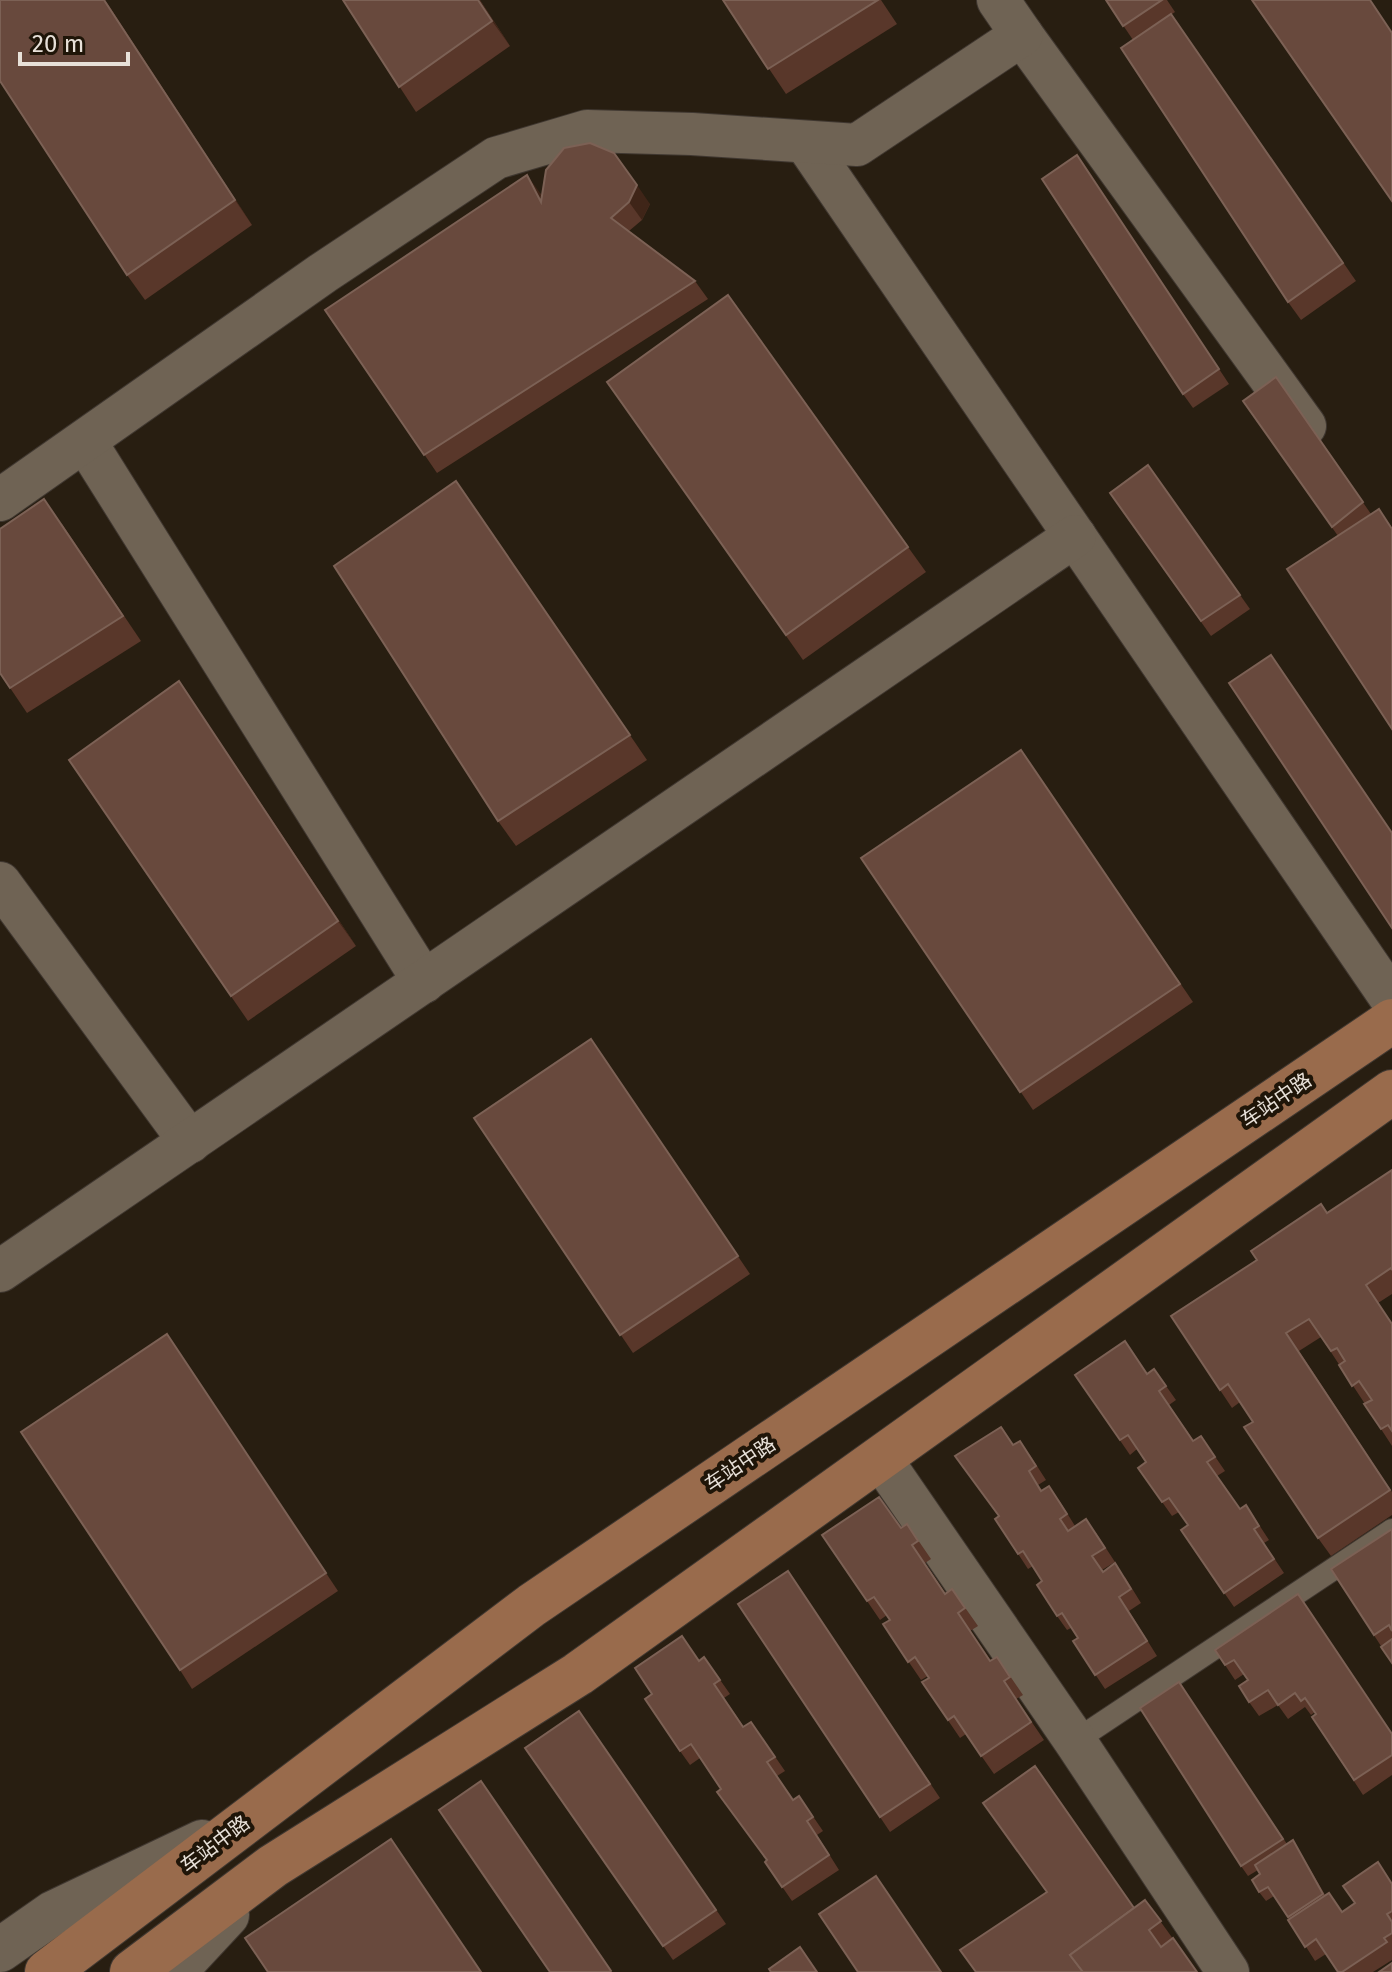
<svg xmlns="http://www.w3.org/2000/svg" width="1392" height="1972" viewBox="0 0 1392 1972" font-family="'Fira Sans','Noto Sans SC',sans-serif">
  <style>
    .lines { fill: none; stroke-linecap: round; stroke-linejoin: round }
    .service-casing { stroke: #403831; stroke-width: 24 }
    .minor-casing { stroke: #403831; stroke-width: 44 }
    .secondary-casing { stroke: #403831; stroke-width: 46 }
    .primary-casing { stroke: #403831; stroke-width: 46 }
    .service { stroke: #6f6354; stroke-width: 22 }
    .minor { stroke: #6f6354; stroke-width: 42 }
    .secondary { stroke: #6f6354; stroke-width: 44 }
    .primary { stroke: #996b4c; stroke-width: 44 }
    .wall { fill: #59372a }
    .shaded-wall { fill: #3f2518 }
    .building { fill: #68493d; stroke: #7c6155; stroke-width: 2 }
    .labels { text-anchor: middle; dominant-baseline: central; stroke-width: 8; stroke-linejoin: round; paint-order: stroke }
    .street-label { font-size: 20px; fill: #e8e1d9; stroke: #1f1508 }
  </style>
  <rect width="100%" height="100%" fill="#281e11"/>
  <g class="lines">
    <g class="service-casing">
      <polyline id="service" points="1075,1741 1392,1530"/>
    </g>
    <g class="minor-casing">
      <g id="minor">
        <polyline points="1022,35 1305,426"/>
        <polyline points="806,143 1392,1000"/>
        <polyline points="85,441 424,982"/>
        <polyline points="0,500 323,273 496,158 587,131 692,134 857,145 1022,35 998,0"/>
        <polyline points="0,883 190,1142"/>
        <polyline points="0,1271 1075,536"/>
        <polyline points="881,1459 1075,1741 1228,1972"/>
      </g>
    </g>
    <g class="secondary-casing">
      <g id="secondary">
        <polyline points="0,1950 53,1913 202,1842"/>
        <polyline points="174,1972 227,1915"/>
      </g>
    </g>
    <g class="primary-casing">
      <g id="primary">
        <polyline points="47,1972 532,1605 1392,1021"/>
        <polyline points="132,1972 273,1866 578,1674 1392,1092"/>
      </g>
    </g>
    <use href="#service" class="service"/>
    <use href="#minor" class="minor"/>
    <use href="#secondary" class="secondary"/>
    <use href="#primary" class="primary"/>
  </g>
  <g class="wall">
    <polygon points="0,0 105,0 252,225 145,300 127,275"/>
    <polygon points="343,0 480,0 510,46 416,112"/>
    <polygon points="723,0 881,0 897,24 786,94"/>
    <polygon points="1106,0 1167,0 1175,12 1133,40"/>
    <polygon points="1171,14 1356,281 1301,320 1288,302"/>
    <polygon points="1077,155 1229,384 1193,408 1183,394"/>
    <polygon points="546,170 650,204 642,220 629,231 695,281 708,299 437,473 325,310 540,193 542,196"/>
    <polygon points="1276,377 1371,514 1379,509 1392,528 1392,729 1338,536 1243,401"/>
    <polygon points="607,382 908,547 926,572 803,660"/>
    <polygon points="1148,465 1250,609 1211,636 1110,493"/>
    <polygon points="456,481 647,760 516,846 498,821"/>
    <polygon points="62,524 141,641 27,713 0,673"/>
    <polygon points="179,681 356,946 248,1021 69,760"/>
    <polygon points="1021,750 1193,1002 1033,1110 861,858"/>
    <polygon points="591,1039 750,1274 633,1353 474,1118"/>
    <polygon points="1392,1170 1392,1294 1378,1303 1392,1324 1392,1446 1381,1429 1372,1400 1365,1404 1321,1337 1299,1351 1392,1492 1392,1515 1331,1556 1318,1538 1253,1422 1240,1402 1232,1408 1220,1390 1327,1213"/>
    <polygon points="179,1352 338,1591 192,1689 180,1670"/>
    <polygon points="1148,1374 1164,1383 1176,1400 1169,1405 1194,1441 1201,1436 1225,1471 1217,1476 1240,1509 1246,1505 1269,1540 1264,1543 1284,1573 1234,1607 1181,1530 1188,1525 1179,1512 1172,1516 1138,1468 1146,1462 1137,1449 1130,1455 1075,1375"/>
    <polygon points="1014,1445 1030,1455 1046,1480 1038,1485 1042,1490 1059,1500 1075,1526 1096,1533 1115,1562 1102,1570 1103,1571 1125,1577 1141,1603 1129,1611 1157,1656 1105,1689 1073,1641 1078,1638 1071,1628 1067,1630 1057,1616 1042,1581 1033,1566 1028,1569 995,1519 998,1517"/>
    <polygon points="907,1524 931,1559 925,1563 945,1593 952,1589 978,1626 970,1631 991,1661 997,1657 1023,1695 1016,1699 1044,1740 994,1774 966,1734 960,1738 922,1682 929,1678 928,1676 921,1680 883,1624 890,1620 887,1615 880,1620 822,1535 901,1528"/>
    <polygon points="1392,1529 1392,1663 1331,1569"/>
    <polygon points="788,1571 940,1798 890,1832 738,1604"/>
    <polygon points="1215,1650 1392,1734 1392,1775 1363,1795 1312,1717 1316,1714 1315,1712 1311,1715 1305,1707 1288,1719 1278,1705 1259,1716 1249,1702 1248,1680 1244,1674 1235,1680"/>
    <polygon points="704,1657 730,1694 724,1698 744,1727 751,1722 785,1771 777,1776 793,1800 799,1796 823,1831 817,1835 839,1870 792,1901 765,1862 767,1860 700,1758 690,1765 680,1751 652,1694"/>
    <polygon points="1179,1682 1287,1844 1293,1840 1325,1895 1342,1912 1392,1883 1392,1960 1373,1972 1338,1972 1326,1954 1315,1961 1274,1896 1266,1901 1259,1892 1260,1874 1258,1870 1248,1876 1241,1866"/>
    <polygon points="579,1711 726,1924 673,1960 525,1748"/>
    <polygon points="1145,1900 1197,1972 976,1972 1134,1908"/>
  </g>
  <g class="shaded-wall">
    <polygon points="104,0 105,0 252,225 235,200"/>
    <polygon points="478,0 480,0 510,46 492,21"/>
    <polygon points="527,175 540,193 553,221 541,202"/>
    <polygon points="637,185 650,204 642,220 629,202"/>
    <polygon points="179,681 196,706 356,946 338,921"/>
    <polygon points="1293,1840 1299,1850 1330,1904 1323,1894"/>
  </g>
  <g class="building">
    <polygon points="0,0 104,0 235,200 127,275 0,81"/>
    <polygon points="343,0 478,0 492,21 399,87"/>
    <polygon points="723,0 878,0 768,69"/>
    <polygon points="1106,0 1162,0 1123,26"/>
    <polygon points="1252,0 1370,0 1392,33 1392,201"/>
    <polygon points="1171,14 1343,263 1288,302 1121,48"/>
    <polygon points="590,143 614,153 637,185 629,202 611,218 695,281 424,455 325,310 527,175 541,202 546,170 564,148"/>
    <polygon points="1077,155 1219,369 1183,394 1042,179"/>
    <polygon points="728,295 908,547 786,635 607,382"/>
    <polygon points="1276,377 1363,502 1332,527 1243,401"/>
    <polygon points="1148,465 1240,595 1201,621 1110,493"/>
    <polygon points="456,481 630,735 498,821 334,566"/>
    <polygon points="44,499 123,616 10,688 0,673 0,529"/>
    <polygon points="1379,509 1392,529 1392,729 1287,569"/>
    <polygon points="1271,655 1392,833 1392,928 1229,683"/>
    <polygon points="179,681 338,921 231,996 69,760"/>
    <polygon points="1021,750 1180,984 1020,1092 861,858"/>
    <polygon points="591,1039 738,1256 620,1335 474,1118"/>
    <polygon points="1392,1170 1392,1270 1391,1268 1366,1285 1392,1324 1392,1431 1388,1425 1381,1429 1364,1404 1372,1400 1359,1381 1352,1386 1339,1365 1345,1361 1337,1348 1331,1351 1309,1319 1286,1333 1390,1490 1318,1538 1244,1427 1253,1422 1228,1384 1220,1390 1171,1316 1257,1260 1251,1251 1321,1204 1327,1213"/>
    <polygon points="167,1334 326,1573 180,1670 21,1432"/>
    <polygon points="1125,1341 1147,1374 1154,1369 1166,1386 1159,1391 1193,1441 1201,1436 1215,1457 1207,1462 1240,1509 1246,1505 1259,1526 1254,1529 1274,1559 1224,1593 1181,1530 1188,1525 1169,1498 1162,1502 1138,1468 1146,1462 1128,1435 1120,1440 1075,1375"/>
    <polygon points="1001,1427 1013,1445 1020,1441 1036,1466 1029,1471 1041,1491 1049,1486 1067,1514 1060,1519 1068,1531 1086,1519 1105,1548 1092,1556 1103,1572 1115,1563 1131,1589 1119,1597 1147,1641 1095,1675 1073,1641 1078,1638 1062,1613 1057,1616 1037,1585 1042,1581 1023,1551 1018,1554 995,1519 999,1516 955,1456"/>
    <polygon points="879,1497 901,1528 907,1524 918,1541 912,1545 945,1594 952,1589 965,1608 958,1613 990,1661 997,1657 1010,1677 1004,1681 1031,1722 981,1756 954,1716 948,1720 922,1682 929,1678 915,1657 908,1662 883,1624 890,1620 874,1597 867,1601 822,1535"/>
    <polygon points="1392,1529 1392,1631 1389,1625 1374,1635 1331,1569"/>
    <polygon points="788,1571 930,1784 880,1817 738,1604"/>
    <polygon points="1298,1594 1392,1734 1392,1755 1354,1780 1312,1717 1316,1714 1305,1698 1301,1701 1295,1693 1278,1705 1268,1690 1249,1702 1239,1686 1248,1680 1234,1660 1225,1665 1215,1650"/>
    <polygon points="682,1636 699,1661 704,1657 720,1680 714,1684 743,1727 751,1722 775,1757 767,1762 793,1800 799,1796 813,1817 807,1821 829,1855 782,1887 765,1862 767,1860 717,1792 721,1789 691,1744 680,1751 645,1699 652,1694 635,1668"/>
    <polygon points="1392,1639 1392,1663 1381,1647"/>
    <polygon points="1179,1682 1283,1839 1241,1866 1140,1708"/>
    <polygon points="579,1711 716,1910 663,1946 525,1748"/>
    <polygon points="1035,1766 1134,1908 1070,1955 1083,1972 976,1972 960,1950 1047,1892 983,1803"/>
    <polygon points="481,1781 611,1971 610,1972 550,1972 439,1810"/>
    <polygon points="391,1839 481,1972 268,1972 245,1938"/>
    <polygon points="1293,1840 1323,1894 1288,1917 1268,1887 1259,1892 1252,1880 1260,1874 1255,1865"/>
    <polygon points="1378,1862 1392,1884 1392,1911 1387,1914 1392,1922 1392,1933 1384,1938 1387,1942 1342,1972 1338,1972 1316,1939 1305,1947 1288,1920 1329,1893 1342,1912 1355,1903 1343,1886"/>
    <polygon points="876,1876 941,1972 858,1972 819,1914"/>
    <polygon points="1145,1900 1161,1921 1149,1930 1161,1947 1173,1938 1197,1972 1083,1972 1070,1955"/>
    <polygon points="800,1947 817,1972 771,1972 769,1969"/>
    <polygon points="1392,1963 1392,1972 1379,1972"/>
  </g>
  <g class="labels">
    <g class="street-label">
      <text transform="translate(1276 1100) rotate(-34)">车站中路</text>
      <text transform="translate(740 1464) rotate(-34)">车站中路</text>
      <text transform="translate(215 1844) rotate(-37)">车站中路</text>
    </g>
  </g>
  <path d="M20 52v12h108v-12" fill="none" stroke="#e8e1d9" stroke-width="4"/>
  <text x="32" y="52" font-size="24" fill="#e8e1d9" stroke="#1f1508" stroke-width="6" paint-order="stroke">20 m</text>
</svg>
